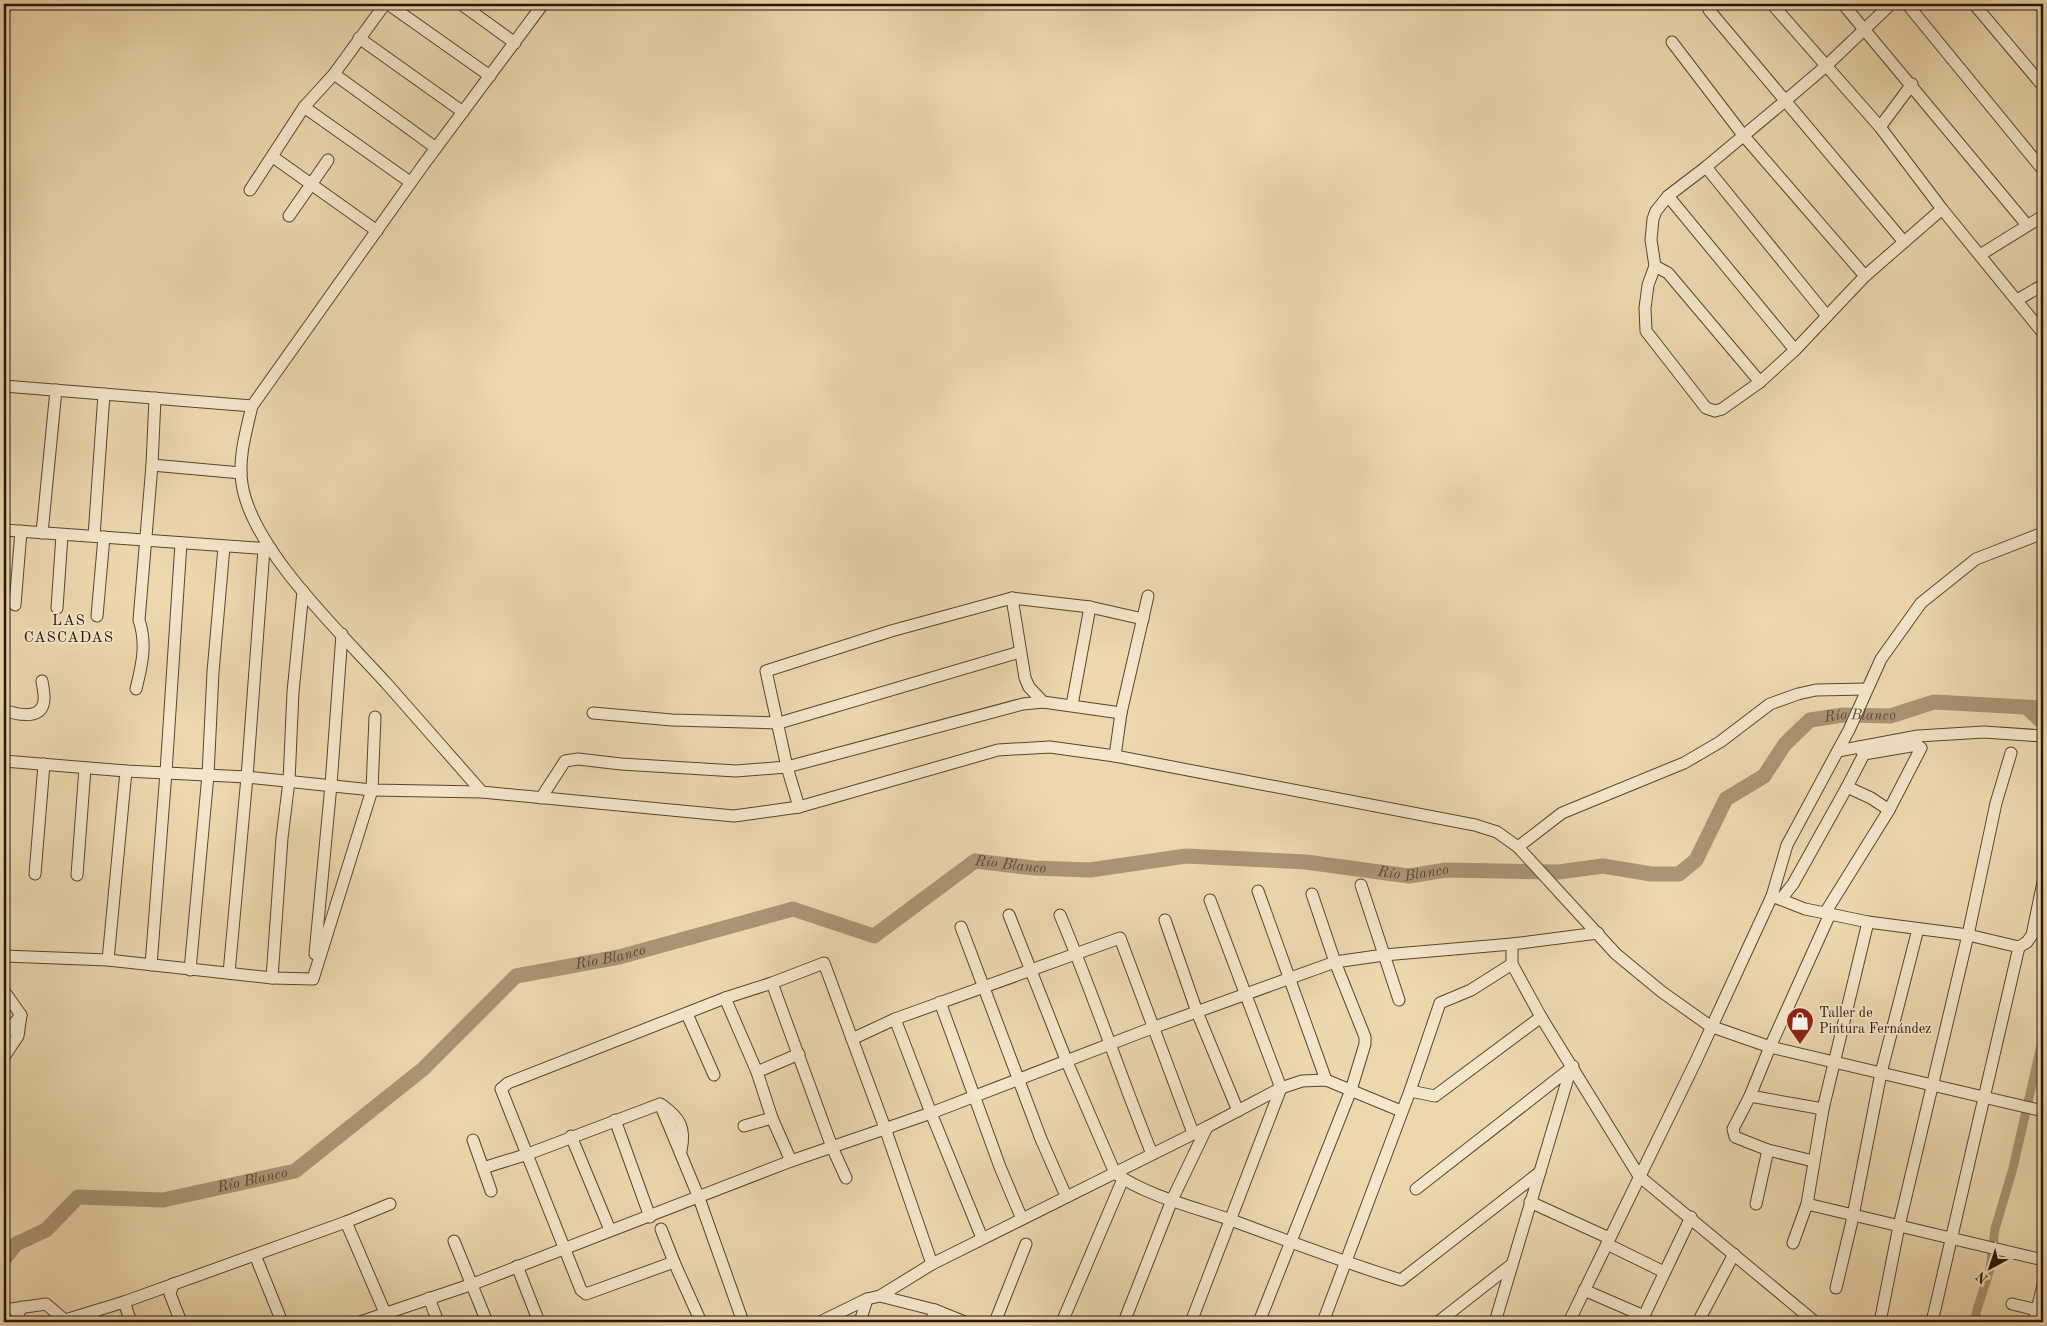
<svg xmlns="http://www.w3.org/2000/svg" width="2047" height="1326" viewBox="0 0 2047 1326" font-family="'Old Standard TT',serif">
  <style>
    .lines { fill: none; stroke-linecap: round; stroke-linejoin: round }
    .canal { stroke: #aa9575; stroke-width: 9 }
    .river { stroke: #aa9575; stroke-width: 15 }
    .minor-casing { stroke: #58452f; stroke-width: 13 }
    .minor { stroke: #f3e6ca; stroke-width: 11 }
    .labels { text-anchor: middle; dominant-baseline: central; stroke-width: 4; stroke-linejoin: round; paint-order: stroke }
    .poi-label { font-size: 14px; fill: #271405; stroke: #f3e6ca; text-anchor: start }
    .neighbourhood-label { font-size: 15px; letter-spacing: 1px; fill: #271405; stroke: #f3e6ca }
    .water-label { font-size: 15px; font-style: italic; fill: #5b4832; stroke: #f3e6ca }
  </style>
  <rect width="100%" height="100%" fill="#edd8ae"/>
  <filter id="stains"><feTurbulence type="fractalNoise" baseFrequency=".004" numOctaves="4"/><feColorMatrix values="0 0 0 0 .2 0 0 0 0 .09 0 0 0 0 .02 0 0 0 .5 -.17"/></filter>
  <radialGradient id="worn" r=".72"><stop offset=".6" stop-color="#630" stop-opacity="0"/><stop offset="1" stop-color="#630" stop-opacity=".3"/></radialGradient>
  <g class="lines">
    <g class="canal">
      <polyline points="2021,706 2043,727"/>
      <polyline points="1977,1322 1976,1313 1990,1269 1995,1229 2013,1168 2043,1037"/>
    </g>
    <path class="river" id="s1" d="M 4,1259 L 16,1244 L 46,1230 L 78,1197 L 163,1200 L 295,1171 L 423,1069 L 516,976 L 619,957 L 793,909 L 874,936 L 975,861 L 1034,868 L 1090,870 L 1186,856 L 1306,862 L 1409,876 L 1446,870 L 1558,872 L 1603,866 L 1651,874 L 1679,874 L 1696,860 L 1726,799 L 1764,776 L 1785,744 L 1810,720 L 1843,715 L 1890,716 L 1934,702 L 2043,708"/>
    <g class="minor-casing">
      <g id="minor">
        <polyline points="388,4 490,76"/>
        <polyline points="461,4 515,43"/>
        <polyline points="1772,4 1880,127 1942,209 2043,333"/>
        <polyline points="1843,4 2027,225"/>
        <polyline points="1891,4 1826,66 1785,101 1706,167 1668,196 1656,211 1653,219 1651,240 1655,266 1648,285 1645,308 1646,331 1706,408 1715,411 1722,409 1760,382 1795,350 1865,276 1942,209"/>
        <polyline points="1907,4 2043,170"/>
        <polyline points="1974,4 2043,86"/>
        <polyline points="2039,4 2043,9"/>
        <polyline points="1709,10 1904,242"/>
        <polyline points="359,38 463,112"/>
        <polyline points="1672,42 1743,135 1865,276"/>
        <polyline points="334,74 436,148"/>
        <polyline points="304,107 410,182"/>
        <polyline points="1880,127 1912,84"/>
        <polyline points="273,157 377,231"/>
        <polyline points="1706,167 1827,316"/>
        <polyline points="250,190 304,107 334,74 385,4"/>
        <polyline points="1668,196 1795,350"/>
        <polyline points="289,216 328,160"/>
        <polyline points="1980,255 2043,216"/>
        <polyline points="1655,266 1668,273 1760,382"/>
        <polyline points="2017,300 2043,285"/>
        <polyline points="4,386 252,406"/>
        <polyline points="152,465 241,473"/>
        <polyline points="4,530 271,549"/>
        <polyline points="42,533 56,390"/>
        <polyline points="94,536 104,394"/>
        <polyline points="1012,598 1025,678 1029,687 1043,702"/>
        <polyline points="15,605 21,531"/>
        <polyline points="57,608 62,535"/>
        <polyline points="97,616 104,537"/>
        <path d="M 136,689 C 142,665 147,644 139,620 L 152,465 L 155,398"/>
        <polyline points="1072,705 1090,607"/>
        <path d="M 4,710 C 15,714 38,720 43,705 C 46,698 43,689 42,681"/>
        <polyline points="593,713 672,720 779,723 1020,652"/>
        <polyline points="1838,751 1918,736 1984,732 2043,736"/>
        <polyline points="1115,756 1121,713 1148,596"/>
        <polyline points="4,761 126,771 247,777 372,790 482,792 734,816 799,807 998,750 1050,747 1115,756 1475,825 1497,832 1518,847 1616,954 1662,992 1710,1026 1770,1047 2043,1111"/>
        <polyline points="1847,787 1864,754"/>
        <path d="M 482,792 C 450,756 419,720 387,684 C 343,635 252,550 242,484 C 238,458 246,432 252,406 L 424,164 L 543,4"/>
        <polyline points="541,798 565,761 578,759 621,764 736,771 787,767 1023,704 1043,702 1121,713"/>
        <polyline points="799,807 787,767 766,671 891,631 1012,598 1090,607 1143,619"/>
        <polyline points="1518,847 1562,813 1684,763 1720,742 1770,704 1798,694 1816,690 1867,689"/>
        <polyline points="35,874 44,764"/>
        <polyline points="77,875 85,768"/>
        <polyline points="1361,885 1399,1000"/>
        <polyline points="1258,891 1326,1080"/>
        <polyline points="1772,896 1805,909 1825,913 1868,922 1968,935 2019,947 2027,942 2032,935 2043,882"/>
        <polyline points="1781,899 1793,884 1847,787 1871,798 1889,810"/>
        <polyline points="1825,913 1889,810 1921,748 1917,745 1864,754 1859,747"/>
        <path d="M 1009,915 L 1067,1062 L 1115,1173 C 1144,1195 1197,1208 1231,1220 C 1288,1241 1343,1262 1401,1280 L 1540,1172"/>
        <path d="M 1060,915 C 1093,993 1120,1075 1152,1154"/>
        <polyline points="1165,920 1197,1012 1238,1111"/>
        <polyline points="961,927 1041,1139 1066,1196"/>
        <polyline points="1512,944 1512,964 1541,1017 1639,1176 1815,1322"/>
        <polyline points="315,954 331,785 342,634"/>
        <polyline points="4,956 108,960 272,978 313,979 372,790 375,717"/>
        <polyline points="108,960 126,771"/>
        <polyline points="151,965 166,772 181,543"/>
        <polyline points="190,970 208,775 213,672 224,547"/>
        <polyline points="229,973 247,777 264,549"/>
        <polyline points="272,978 282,838 289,781 293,692 303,591"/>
        <polyline points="772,983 832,1147 846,1178"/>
        <polyline points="4,991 21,1015 18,1036 4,1057"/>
        <polyline points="725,998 757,1072 772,1118 791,1161"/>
        <polyline points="940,1002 1000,1167 1022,1219"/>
        <polyline points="687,1014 714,1075"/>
        <polyline points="895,1019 931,1113 982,1238"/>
        <polyline points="4,1036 21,1015"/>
        <polyline points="852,1039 895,1019 1120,938 1193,1133"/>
        <polyline points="757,1072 799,1054"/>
        <polyline points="1410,1091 1435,1096 1541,1017"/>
        <polyline points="1750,1096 1733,1129 1735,1137 1768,1150 1756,1204"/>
        <polyline points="660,1104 699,1198 743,1322"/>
        <path d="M 662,1105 C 680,1118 686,1128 681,1151"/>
        <polyline points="1823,1109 1750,1096 1770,1047 1830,914"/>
        <polyline points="615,1120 650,1217"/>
        <polyline points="744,1126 772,1118"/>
        <polyline points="571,1136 610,1230"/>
        <polyline points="473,1140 483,1168"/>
        <polyline points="1768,1150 1813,1161"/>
        <polyline points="1416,1189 1571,1068"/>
        <polyline points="491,1191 483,1168 528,1154 660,1104"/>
        <polyline points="1530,1202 1609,1238"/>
        <polyline points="1807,1204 2043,1260"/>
        <polyline points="346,1222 389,1322"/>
        <polyline points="661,1229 674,1262"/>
        <polyline points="454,1241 487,1322"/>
        <polyline points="1793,1243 1807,1204 1823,1109 1868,922"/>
        <polyline points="1607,1244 1664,1272"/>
        <polyline points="255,1255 282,1322"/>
        <polyline points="517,1266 539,1322"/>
        <polyline points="173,1284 170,1294 181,1322"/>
        <polyline points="1836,1288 1852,1221 1881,1073 1918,929"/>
        <polyline points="1584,1290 1644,1316"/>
        <polyline points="880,1296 935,1310 965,1322"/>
        <polyline points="429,1298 438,1322"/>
        <polyline points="124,1302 131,1322"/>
        <polyline points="2012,1304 2037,1310"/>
        <polyline points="4,1310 46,1304 67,1322"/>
        <polyline points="14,1322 22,1307"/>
        <polyline points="63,1322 65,1320 124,1302 346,1222 390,1204"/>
        <polyline points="360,1322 473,1284 791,1161 931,1113 1152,1028 1335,962 1384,955 1512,944 1598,933"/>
        <polyline points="701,1322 674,1262 586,1294 581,1290 501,1089 508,1083 725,998 772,983 824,963 885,1128 932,1264"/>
        <polyline points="820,1322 867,1299 880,1296 932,1264 1207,1127 1281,1088 1302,1081 1326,1080 1401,1111"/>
        <polyline points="860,1322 867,1299"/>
        <polyline points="931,1322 935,1310"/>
        <polyline points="995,1322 1026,1244"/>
        <polyline points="1062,1322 1123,1179"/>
        <polyline points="1124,1322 1172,1200 1207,1127"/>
        <polyline points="1191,1322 1281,1088 1210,900"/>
        <polyline points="1259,1322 1351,1090 1365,1044 1365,1037 1335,962 1312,894"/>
        <polyline points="1323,1322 1410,1091 1440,1003 1471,990 1512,964"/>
        <polyline points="1438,1322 1511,1265"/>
        <polyline points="1495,1322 1571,1068 1573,1066"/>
        <polyline points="1569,1322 1695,1063 1772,896 1787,845 1849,730 1881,659 1921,603 1976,559 2043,533"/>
        <polyline points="1641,1322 1691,1217"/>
        <polyline points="1698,1322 1734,1254"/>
        <polyline points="1880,1322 1899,1226 1968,935 1996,803 2011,753"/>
        <polyline points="1932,1322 2019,947"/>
        <polyline points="2034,1322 2043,1285"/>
      </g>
    </g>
    <use href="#minor" class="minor"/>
  </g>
  <defs>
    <g id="shop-pin" transform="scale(1.4375)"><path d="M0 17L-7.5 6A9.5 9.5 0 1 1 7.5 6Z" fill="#8f2418" stroke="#f3e6ca"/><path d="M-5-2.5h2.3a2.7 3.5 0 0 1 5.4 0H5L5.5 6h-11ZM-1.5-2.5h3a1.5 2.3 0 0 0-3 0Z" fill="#fff"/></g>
  </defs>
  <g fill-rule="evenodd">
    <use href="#shop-pin" x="1800" y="1021"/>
  </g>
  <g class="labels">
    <g class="poi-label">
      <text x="1819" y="1013">Taller de<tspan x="1819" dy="16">Pintura Fernández</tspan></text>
    </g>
    <g class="neighbourhood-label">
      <text x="69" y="621">LAS<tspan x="69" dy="17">CASCADAS</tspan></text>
    </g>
    <g class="water-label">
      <text stroke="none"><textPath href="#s1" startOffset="2076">Río Blanco</textPath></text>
      <text stroke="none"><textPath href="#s1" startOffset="1146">Río Blanco</textPath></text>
      <text stroke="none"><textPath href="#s1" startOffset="1551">Río Blanco</textPath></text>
      <text stroke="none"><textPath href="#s1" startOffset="710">Río Blanco</textPath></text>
      <text stroke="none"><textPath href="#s1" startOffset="275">Río Blanco</textPath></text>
    </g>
  </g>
  <rect width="2047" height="1326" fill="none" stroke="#edd8ae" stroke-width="20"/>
  <rect x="5" y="5" width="2037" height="1316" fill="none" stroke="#271405" stroke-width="2.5"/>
  <rect x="10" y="10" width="2027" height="1306" fill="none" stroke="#271405"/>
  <g transform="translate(1990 1268) rotate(220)" stroke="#f3e6ca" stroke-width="4" paint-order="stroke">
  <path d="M0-4L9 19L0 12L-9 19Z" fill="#271405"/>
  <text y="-8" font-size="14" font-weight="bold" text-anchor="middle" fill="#271405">N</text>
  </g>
  <rect width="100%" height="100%" filter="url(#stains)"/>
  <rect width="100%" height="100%" fill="url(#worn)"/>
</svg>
